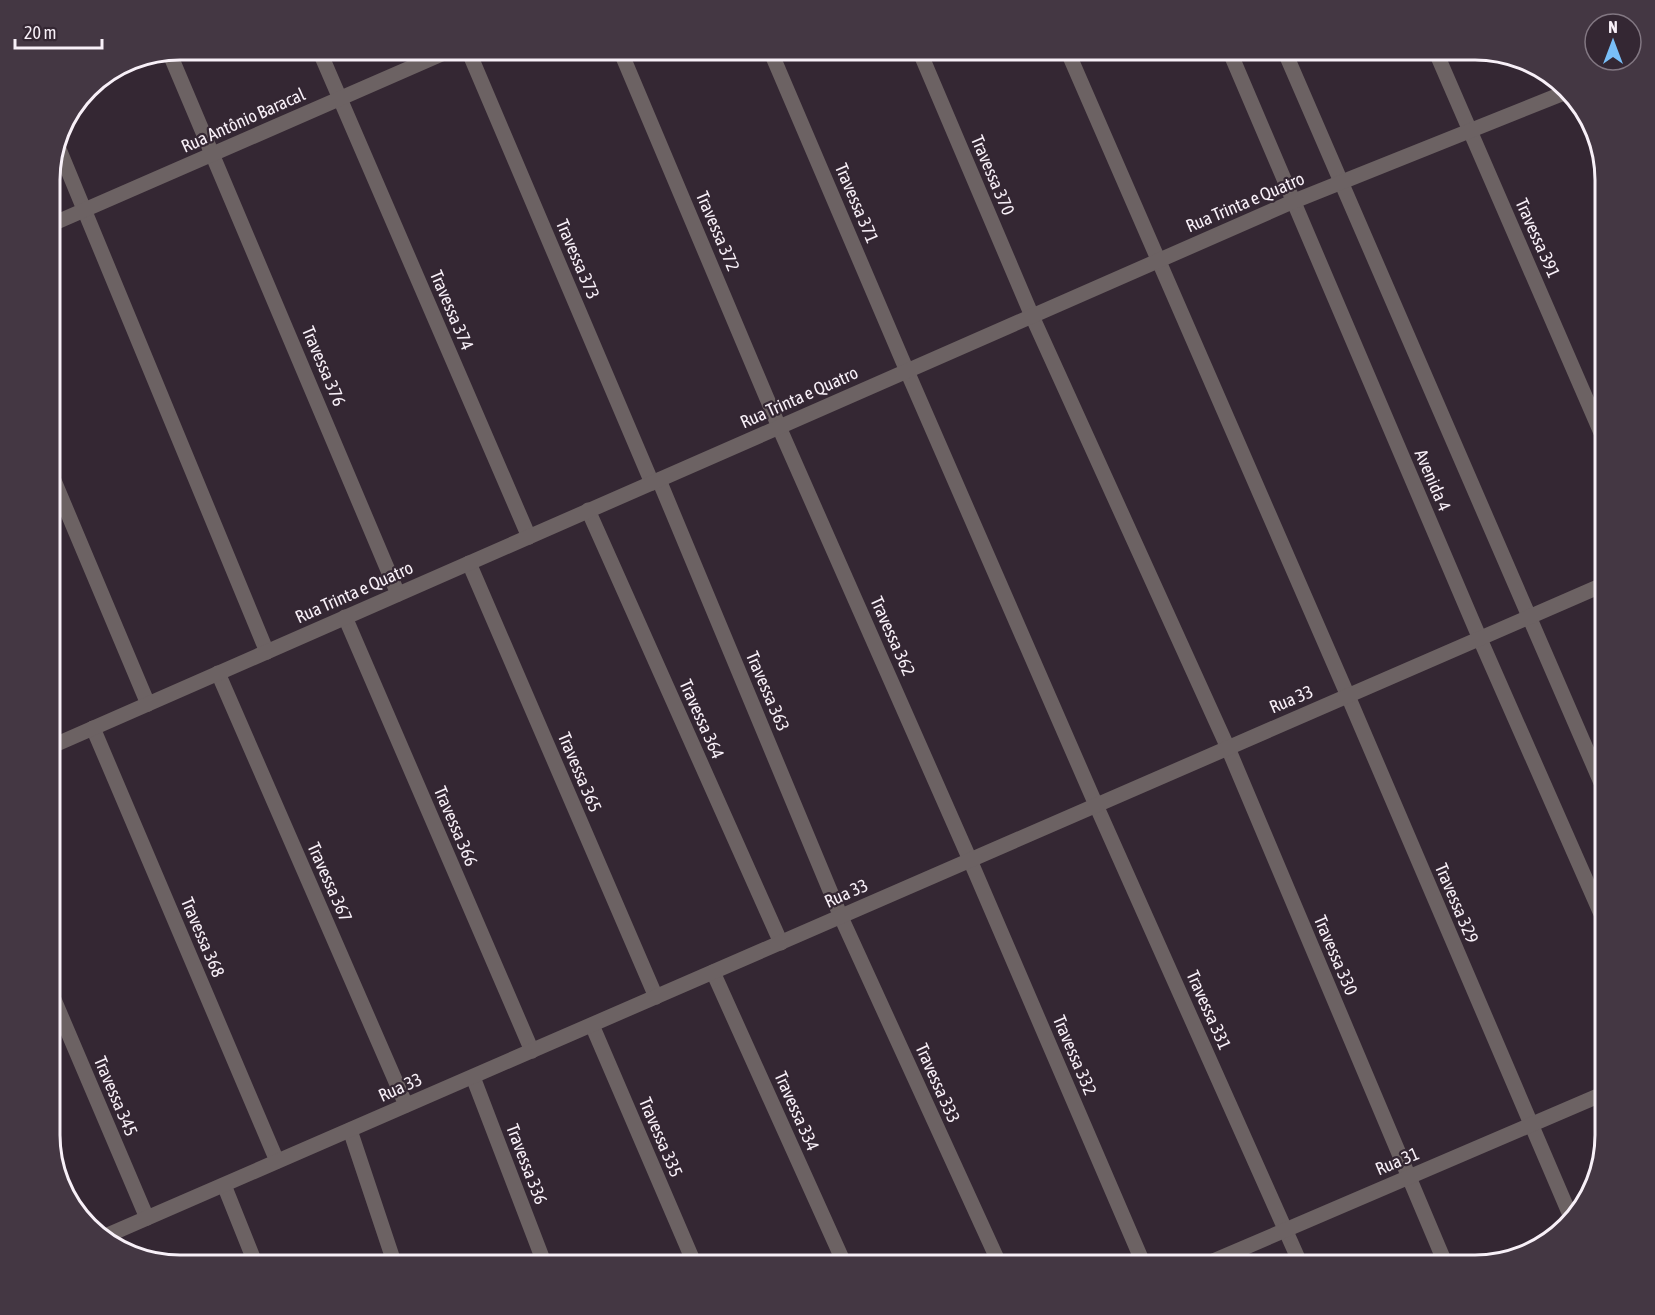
<svg xmlns="http://www.w3.org/2000/svg" width="1655" height="1315" viewBox="0 0 1655 1315" font-family="'Asap Condensed',sans-serif">
  <style>
    .lines { fill: none; stroke-linecap: round; stroke-linejoin: round }
    .minor { stroke: #6c6263; stroke-width: 15 }
    .labels { text-anchor: middle; dominant-baseline: central; stroke-width: 4.5; stroke-linejoin: round; paint-order: stroke }
    .street-label { font-size: 18px; fill: #f8f0f8; stroke: #342733 }
    .rim { fill: none; stroke: #f8f0f8; stroke-width: 3 }
  </style>
  <rect width="100%" height="100%" fill="#342733"/>
  <g class="lines">
    <g class="minor">
      <polyline points="319,50 529,537"/>
      <polyline points="468,50 652,483"/>
      <polyline points="620,50 779,427 970,860 1144,1265"/>
      <polyline points="770,50 907,371 1096,805 1301,1265"/>
      <polyline points="919,50 1032,316 1228,748 1446,1265"/>
      <polyline points="1067,50 1348,696 1573,1222"/>
      <polyline points="1229,50 1480,639 1605,923"/>
      <polyline points="1284,50 1605,792"/>
      <polyline points="1435,50 1605,442"/>
      <polyline points="169,52 398,594"/>
      <polyline points="57,144 267,652"/>
      <polyline points="50,225 451,50"/>
      <polyline points="50,471 148,704"/>
      <polyline points="659,480 841,917 1000,1265"/>
      <polyline points="588,510 781,943"/>
      <polyline points="469,563 656,997"/>
      <polyline points="345,617 532,1051"/>
      <polyline points="218,673 406,1105"/>
      <polyline points="93,728 277,1161"/>
      <polyline points="50,747 1292,202 1569,91"/>
      <polyline points="713,972 845,1265"/>
      <polyline points="50,990 147,1218"/>
      <polyline points="592,1025 695,1265"/>
      <polyline points="473,1077 545,1265"/>
      <polyline points="350,1130 395,1265"/>
      <polyline points="224,1185 256,1265"/>
      <polyline points="101,1238 1605,584"/>
      <polyline points="1204,1265 1605,1093"/>
    </g>
  </g>
  <g class="labels">
    <g class="street-label">
      <text transform="translate(243 120) rotate(-24)">Rua Antônio Baracal</text>
      <text transform="translate(993 175) rotate(67)">Travessa 370</text>
      <text transform="translate(1245 202) rotate(-23)">Rua Trinta e Quatro</text>
      <text transform="translate(857 203) rotate(67)">Travessa 371</text>
      <text transform="translate(718 231) rotate(67)">Travessa 372</text>
      <text transform="translate(1538 238) rotate(66)">Travessa 391</text>
      <text transform="translate(578 259) rotate(67)">Travessa 373</text>
      <text transform="translate(452 310) rotate(67)">Travessa 374</text>
      <text transform="translate(324 366) rotate(67)">Travessa 376</text>
      <text transform="translate(799 397) rotate(-24)">Rua Trinta e Quatro</text>
      <text transform="translate(1433 480) rotate(67)">Avenida 4</text>
      <text transform="translate(354 592) rotate(-24)">Rua Trinta e Quatro</text>
      <text transform="translate(893 636) rotate(66)">Travessa 362</text>
      <text transform="translate(768 691) rotate(67)">Travessa 363</text>
      <text transform="translate(1291 699) rotate(-23)">Rua 33</text>
      <text transform="translate(702 719) rotate(66)">Travessa 364</text>
      <text transform="translate(580 772) rotate(67)">Travessa 365</text>
      <text transform="translate(456 826) rotate(67)">Travessa 366</text>
      <text transform="translate(330 882) rotate(66)">Travessa 367</text>
      <text transform="translate(846 893) rotate(-24)">Rua 33</text>
      <text transform="translate(1457 903) rotate(67)">Travessa 329</text>
      <text transform="translate(203 937) rotate(67)">Travessa 368</text>
      <text transform="translate(1336 955) rotate(67)">Travessa 330</text>
      <text transform="translate(1209 1010) rotate(66)">Travessa 331</text>
      <text transform="translate(1075 1055) rotate(67)">Travessa 332</text>
      <text transform="translate(938 1083) rotate(66)">Travessa 333</text>
      <text transform="translate(400 1087) rotate(-24)">Rua 33</text>
      <text transform="translate(116 1096) rotate(67)">Travessa 345</text>
      <text transform="translate(797 1111) rotate(66)">Travessa 334</text>
      <text transform="translate(661 1137) rotate(67)">Travessa 335</text>
      <text transform="translate(1397 1161) rotate(-23)">Rua 31</text>
      <text transform="translate(527 1164) rotate(69)">Travessa 336</text>
    </g>
  </g>
  <path d="M0 0H1655V1315H0ZM180 60H1475A120 120 0 0 1 1595 180V1135A120 120 0 0 1 1475 1255H180A120 120 0 0 1 60 1135V180A120 120 0 0 1 180 60Z" fill="#443743" fill-rule="evenodd"/>
  <path class="rim" d="M180 60H1475A120 120 0 0 1 1595 180V1135A120 120 0 0 1 1475 1255H180A120 120 0 0 1 60 1135V180A120 120 0 0 1 180 60Z"/>
  <g transform="translate(1613 42)"><circle r="28" fill="#342733" stroke="#827782" stroke-width="1.5"/>
  <path d="M0-4.5L10 22L0 15L-10 22Z" fill="#79bff8"/>
  <text y="-9" font-size="16" font-weight="bold" text-anchor="middle" fill="#f8f0f8">N</text>
  </g>
  <path d="M15 39v9h87v-9" fill="none" stroke="#f8f0f8" stroke-width="3"/>
  <text x="24" y="39" font-size="18" fill="#f8f0f8" stroke="#342733" stroke-width="4.5" paint-order="stroke">20 m</text>
</svg>
